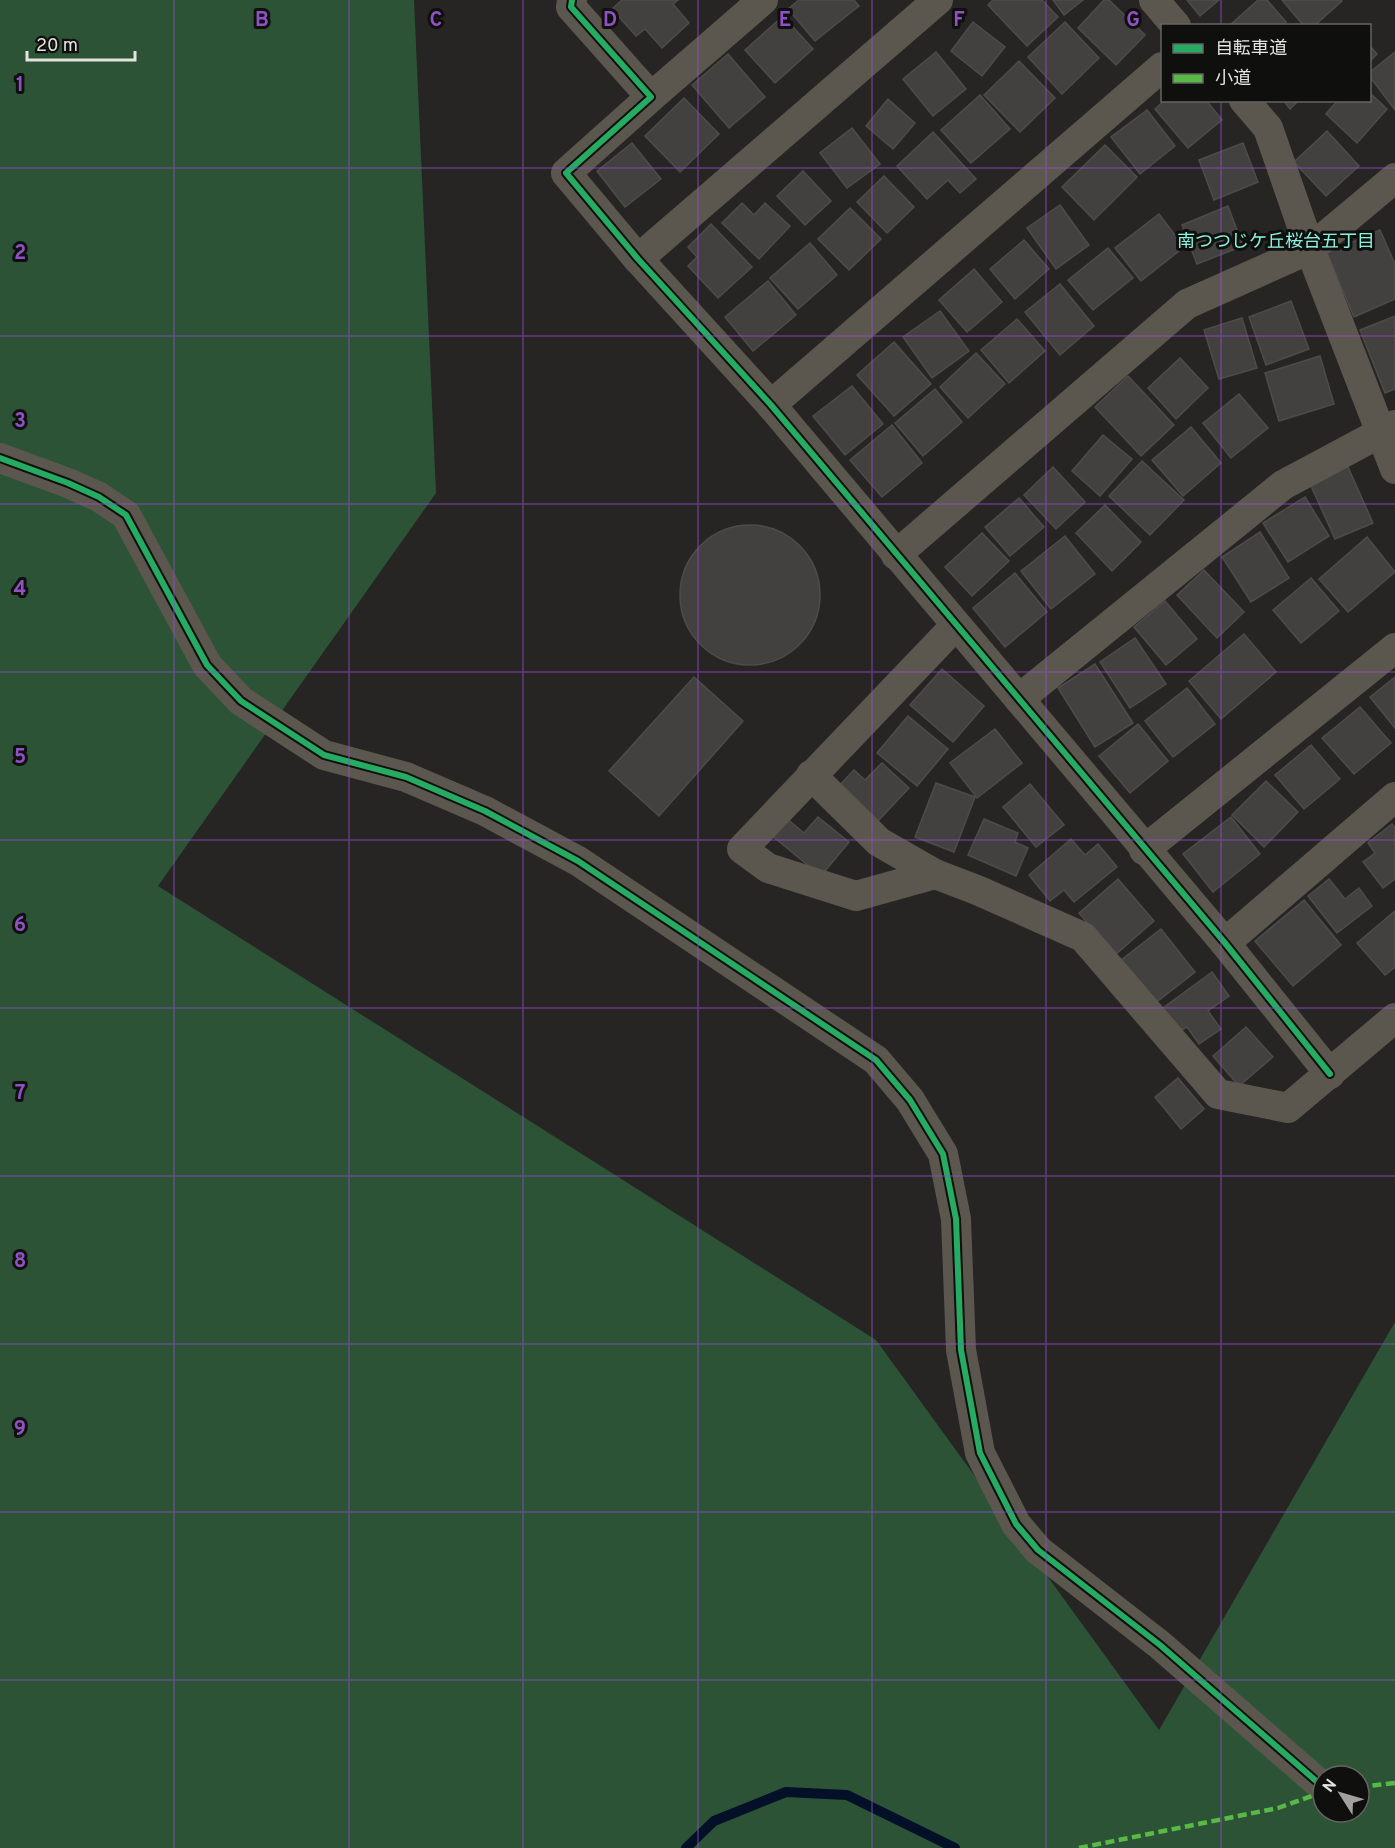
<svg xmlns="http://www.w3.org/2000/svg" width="1395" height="1848" viewBox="0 0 1395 1848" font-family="Overpass,'Noto Sans JP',sans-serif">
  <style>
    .green { fill: #2c5336; fill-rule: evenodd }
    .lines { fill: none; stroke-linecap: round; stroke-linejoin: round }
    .stream { stroke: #031028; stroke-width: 10 }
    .building { fill: #42413f; stroke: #4d4c4a; stroke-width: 1.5 }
    .minor { stroke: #5c574e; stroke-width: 30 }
    .quiet { stroke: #58b947; stroke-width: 4.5; stroke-dasharray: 9 4.5; stroke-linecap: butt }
    .cycleway-casing { stroke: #0f0f0d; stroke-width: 10 }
    .cycleway { stroke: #26ab63; stroke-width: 6 }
    .grid { fill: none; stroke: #9051c6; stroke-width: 1.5; stroke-opacity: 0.55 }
    .labels { text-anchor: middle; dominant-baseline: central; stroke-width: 6; stroke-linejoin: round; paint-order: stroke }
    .neighbourhood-label { font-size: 18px; fill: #8af1df; stroke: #0f0f0d }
    .grid-label { font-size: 20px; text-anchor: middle; font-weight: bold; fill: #9051c6; stroke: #0f0f0d; stroke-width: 6; stroke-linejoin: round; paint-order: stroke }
  </style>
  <rect width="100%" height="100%" fill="#262523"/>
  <path class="green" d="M 0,0 L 414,0 L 436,493 L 158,886 L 876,1340 L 1159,1730 L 1395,1322 L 1395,1848 L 0,1848 ZM 1323,1776 L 1359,1776 L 1359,1812 L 1323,1812 Z"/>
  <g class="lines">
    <polyline class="stream" points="686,1848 714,1821 786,1792 847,1795 955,1848"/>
  </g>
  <g class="building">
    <polygon points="622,0 678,0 673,4 689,23 662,48 645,29 636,36 612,9"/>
    <polygon points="799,0 854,0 859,6 815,41 788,9"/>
    <polygon points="993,0 1042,0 1058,17 1027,46 988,5"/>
    <polygon points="1053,0 1083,0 1064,15"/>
    <polygon points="1104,0 1109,0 1145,35 1116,65 1078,28"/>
    <polygon points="1187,0 1219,0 1200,16"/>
    <polygon points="1258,0 1267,0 1286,22 1282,26 1229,26"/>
    <polygon points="1282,0 1341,0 1342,1 1314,26 1304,26"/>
    <polygon points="783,16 813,49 775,83 745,50"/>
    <polygon points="973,22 1005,47 982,76 951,51"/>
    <polygon points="1065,22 1099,58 1062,94 1028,57"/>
    <polygon points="1370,46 1377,54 1370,61"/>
    <polygon points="936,52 966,89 933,116 903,79"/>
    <polygon points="1395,52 1395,110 1370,77 1370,72"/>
    <polygon points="728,54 765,97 729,128 692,85"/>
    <polygon points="1019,61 1055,98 1020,132 984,95"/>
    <polygon points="1370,93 1387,109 1357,143 1326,114 1338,100 1370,100"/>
    <polygon points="980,95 1010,129 971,163 941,130"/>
    <polygon points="684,98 719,134 680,172 645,136"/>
    <polygon points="888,99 915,123 893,149 866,126"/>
    <polygon points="1165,100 1206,100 1222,120 1188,148 1155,109"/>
    <polygon points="1283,100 1299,100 1290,109"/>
    <polygon points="1147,110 1175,146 1140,174 1111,137"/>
    <polygon points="852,128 880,164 847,188 820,153"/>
    <polygon points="1327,131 1359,166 1326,196 1294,162"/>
    <polygon points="933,132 976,179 960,193 948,180 927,199 897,166"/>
    <polygon points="632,143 661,179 625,207 597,171"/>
    <polygon points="1243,143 1258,182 1214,200 1199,160"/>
    <polygon points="1105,145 1137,177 1094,220 1062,187"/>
    <polygon points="803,171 831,201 805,225 777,196"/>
    <polygon points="884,176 914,207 887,233 857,202"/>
    <polygon points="742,203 754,215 765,203 790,226 759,259 722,223"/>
    <polygon points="1060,205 1089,245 1056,269 1027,228"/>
    <polygon points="1228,206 1243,246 1197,264 1182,225"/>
    <polygon points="850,208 881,239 849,270 818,239"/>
    <polygon points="1159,214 1184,247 1141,281 1115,248"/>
    <polygon points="711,224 752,267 718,298 688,266 697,257 688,247"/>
    <polygon points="1380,230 1395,264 1395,299 1354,317 1327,253"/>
    <polygon points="1024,240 1049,269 1015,299 990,269"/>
    <polygon points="810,243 837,275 798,309 770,278"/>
    <polygon points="1108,248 1133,278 1093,310 1068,280"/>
    <polygon points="974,269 1002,302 967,332 939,300"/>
    <polygon points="768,281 796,315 753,351 725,317"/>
    <polygon points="1060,284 1094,326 1060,355 1025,312"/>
    <polygon points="1291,301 1309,349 1266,365 1249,317"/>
    <polygon points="940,311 969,351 932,378 903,337"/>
    <polygon points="1395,316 1395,389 1385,393 1360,330"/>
    <polygon points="1242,318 1257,368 1219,379 1204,330"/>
    <polygon points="1017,319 1045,351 1009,383 981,350"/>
    <polygon points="894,342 931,384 894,416 857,375"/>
    <polygon points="976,353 1005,384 968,418 940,387"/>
    <polygon points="1320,356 1334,404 1279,421 1265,373"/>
    <polygon points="1180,358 1208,388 1176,419 1148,388"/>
    <polygon points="1128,376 1174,425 1141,456 1095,407"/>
    <polygon points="852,386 883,424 845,455 813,416"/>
    <polygon points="935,389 962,422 923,456 895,423"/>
    <polygon points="1239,394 1268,428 1231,458 1203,423"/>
    <polygon points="892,425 922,463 882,497 850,460"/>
    <polygon points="1191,427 1221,463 1183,496 1152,460"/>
    <polygon points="1103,435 1132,459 1100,496 1072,471"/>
    <polygon points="1344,458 1373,523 1335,539 1306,475"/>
    <polygon points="1142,461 1184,500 1150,535 1109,496"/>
    <polygon points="1053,467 1085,502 1056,529 1024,495"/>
    <polygon points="1305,497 1329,536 1288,562 1263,523"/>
    <polygon points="1019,498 1044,527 1010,556 985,527"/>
    <polygon points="1105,505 1141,542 1112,571 1076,533"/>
    <circle cx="750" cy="595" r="70"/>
    <polygon points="1260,532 1289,578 1251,602 1222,557"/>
    <polygon points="982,533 1009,561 972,596 945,567"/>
    <polygon points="1065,536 1095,574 1051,609 1021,571"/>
    <polygon points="1367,537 1395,572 1348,612 1319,579"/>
    <polygon points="1204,570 1244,612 1217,638 1177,595"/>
    <polygon points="1015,573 1047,612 1005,647 973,608"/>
    <polygon points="1311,578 1339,611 1301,643 1273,610"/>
    <polygon points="1165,601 1197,639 1166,665 1134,627"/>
    <polygon points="1244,634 1276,672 1221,719 1189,681"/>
    <polygon points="1135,638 1166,684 1130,708 1100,662"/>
    <polygon points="1095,664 1133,723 1095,747 1058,688"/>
    <polygon points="942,669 984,706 953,742 910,705"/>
    <polygon points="694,677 743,721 659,816 609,771"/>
    <polygon points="1395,677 1395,728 1370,697"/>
    <polygon points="1187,688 1215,724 1173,757 1145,721"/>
    <polygon points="1360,707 1391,743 1354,774 1322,738"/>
    <polygon points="908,716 948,749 917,786 877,753"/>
    <polygon points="1138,724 1168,761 1130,793 1099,756"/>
    <polygon points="995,729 1022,763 977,798 950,763"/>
    <polygon points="1311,745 1340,779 1304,809 1275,775"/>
    <polygon points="882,763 909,788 878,821 840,785 854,770 865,780"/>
    <polygon points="1266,781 1298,812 1264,847 1232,815"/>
    <polygon points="936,783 975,797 954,852 915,837"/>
    <polygon points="1030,784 1064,825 1036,847 1003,807"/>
    <polygon points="818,817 849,842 821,876 771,835 786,818 804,833"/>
    <polygon points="1231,817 1260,854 1213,892 1183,854"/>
    <polygon points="984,819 1018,833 1015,842 1028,848 1016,876 968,855"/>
    <polygon points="1392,824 1395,828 1395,879 1383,888 1363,862 1375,853 1368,843"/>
    <polygon points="1071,839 1085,855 1098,844 1117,867 1074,902 1064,890 1050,901 1029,875"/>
    <polygon points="1118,879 1154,921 1115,955 1079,913"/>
    <polygon points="1329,879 1345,899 1359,888 1372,906 1337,933 1308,896"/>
    <polygon points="1304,900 1341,945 1293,986 1255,941"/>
    <polygon points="1395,911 1395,967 1385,975 1357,943"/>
    <polygon points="1161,929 1195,972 1154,1004 1120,961"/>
    <polygon points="1212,972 1229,996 1208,1011 1221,1029 1199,1044 1187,1027 1180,1031 1163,1008"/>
    <polygon points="1246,1027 1273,1057 1239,1086 1213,1056"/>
    <polygon points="1178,1078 1204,1109 1181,1129 1155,1097"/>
  </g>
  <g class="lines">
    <g class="minor">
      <polyline points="572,0 571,7 651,97 566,173 638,259 771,405 1225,943 1330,1074"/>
      <polyline points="1154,0 1176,26"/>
      <polyline points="651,97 763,0"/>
      <polyline points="1244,100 1268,128 1310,249 1395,469"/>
      <polyline points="638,259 938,0"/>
      <polyline points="771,405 1162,67"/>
      <polyline points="0,458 68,483 99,497 126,515 207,665 241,701 324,755 406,777 485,811 578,861 876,1060 910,1100 943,1154 956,1219 961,1350 980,1453 1016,1524 1038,1550 1160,1645 1323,1787"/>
      <polyline points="896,555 1187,304 1310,249 1395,178"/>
      <polyline points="956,625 742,849 768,868 856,896 935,874 977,890 1083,937 1218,1094 1288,1108 1395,1018"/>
      <polyline points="1019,699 1283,485 1395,425"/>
      <polyline points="811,775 879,842 935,874"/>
      <polyline points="1144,850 1395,648"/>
      <polyline points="1225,943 1395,797"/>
    </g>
    <g class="quiet">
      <polyline points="1359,1787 1395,1783"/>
      <polyline points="1079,1848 1278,1808 1323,1792"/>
    </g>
    <g class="cycleway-casing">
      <g id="cycleway">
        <polyline points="572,0 571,7 651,97 566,173 638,259 771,405 1225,943 1330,1074"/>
        <polyline points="0,458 68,483 99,497 126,515 207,665 241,701 324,755 406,777 485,811 578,861 876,1060 910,1100 943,1154 956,1219 961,1350 980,1453 1016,1524 1038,1550 1160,1645 1323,1787"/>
      </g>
    </g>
    <use href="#cycleway" class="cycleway"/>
  </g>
  <path class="grid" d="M 174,0 L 174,1848M 349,0 L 349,1848M 523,0 L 523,1848M 698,0 L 698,1848M 872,0 L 872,1848M 1046,0 L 1046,1848M 1221,0 L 1221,26M 1221,100 L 1221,1848M 0,168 L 1395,168M 0,336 L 1395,336M 0,504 L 1395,504M 0,672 L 1395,672M 0,840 L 1395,840M 0,1008 L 1395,1008M 0,1176 L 1395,1176M 0,1344 L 1395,1344M 0,1512 L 1395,1512M 0,1680 L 1395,1680"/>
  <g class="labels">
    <g class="neighbourhood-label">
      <text x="1276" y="242">南つつじケ丘桜台五丁目</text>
    </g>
  </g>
  <g class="grid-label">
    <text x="262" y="26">B</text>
    <text x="436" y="26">C</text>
    <text x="610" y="26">D</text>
    <text x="785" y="26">E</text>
    <text x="959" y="26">F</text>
    <text x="1133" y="26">G</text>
    <text x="20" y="91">1</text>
    <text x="20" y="259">2</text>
    <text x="20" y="427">3</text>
    <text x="20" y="595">4</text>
    <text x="20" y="763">5</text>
    <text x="20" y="931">6</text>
    <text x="20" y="1099">7</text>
    <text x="20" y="1267">8</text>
    <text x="20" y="1435">9</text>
  </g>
  <rect x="1161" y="24" width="210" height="78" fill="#0f0f0d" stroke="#646461" stroke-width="1.5"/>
  <rect x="1173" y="44" width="30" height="9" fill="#26ab63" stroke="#646461" stroke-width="1.5"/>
  <text x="1215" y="54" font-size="18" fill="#e3e3e0">自転車道</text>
  <rect x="1173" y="74" width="30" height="9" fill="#58b947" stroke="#646461" stroke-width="1.5"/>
  <text x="1215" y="84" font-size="18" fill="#e3e3e0">小道</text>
  <g transform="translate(1341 1794) rotate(307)"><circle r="28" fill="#0f0f0d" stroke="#646461" stroke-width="1.5"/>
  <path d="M0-4.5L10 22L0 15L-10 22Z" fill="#a1a09e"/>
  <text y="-9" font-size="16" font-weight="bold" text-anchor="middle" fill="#e3e3e0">N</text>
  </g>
  <path d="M27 51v9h108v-9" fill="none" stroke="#e3e3e0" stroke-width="3"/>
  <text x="36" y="51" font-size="18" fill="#e3e3e0" stroke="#0f0f0d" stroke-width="4.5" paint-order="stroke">20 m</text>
</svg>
